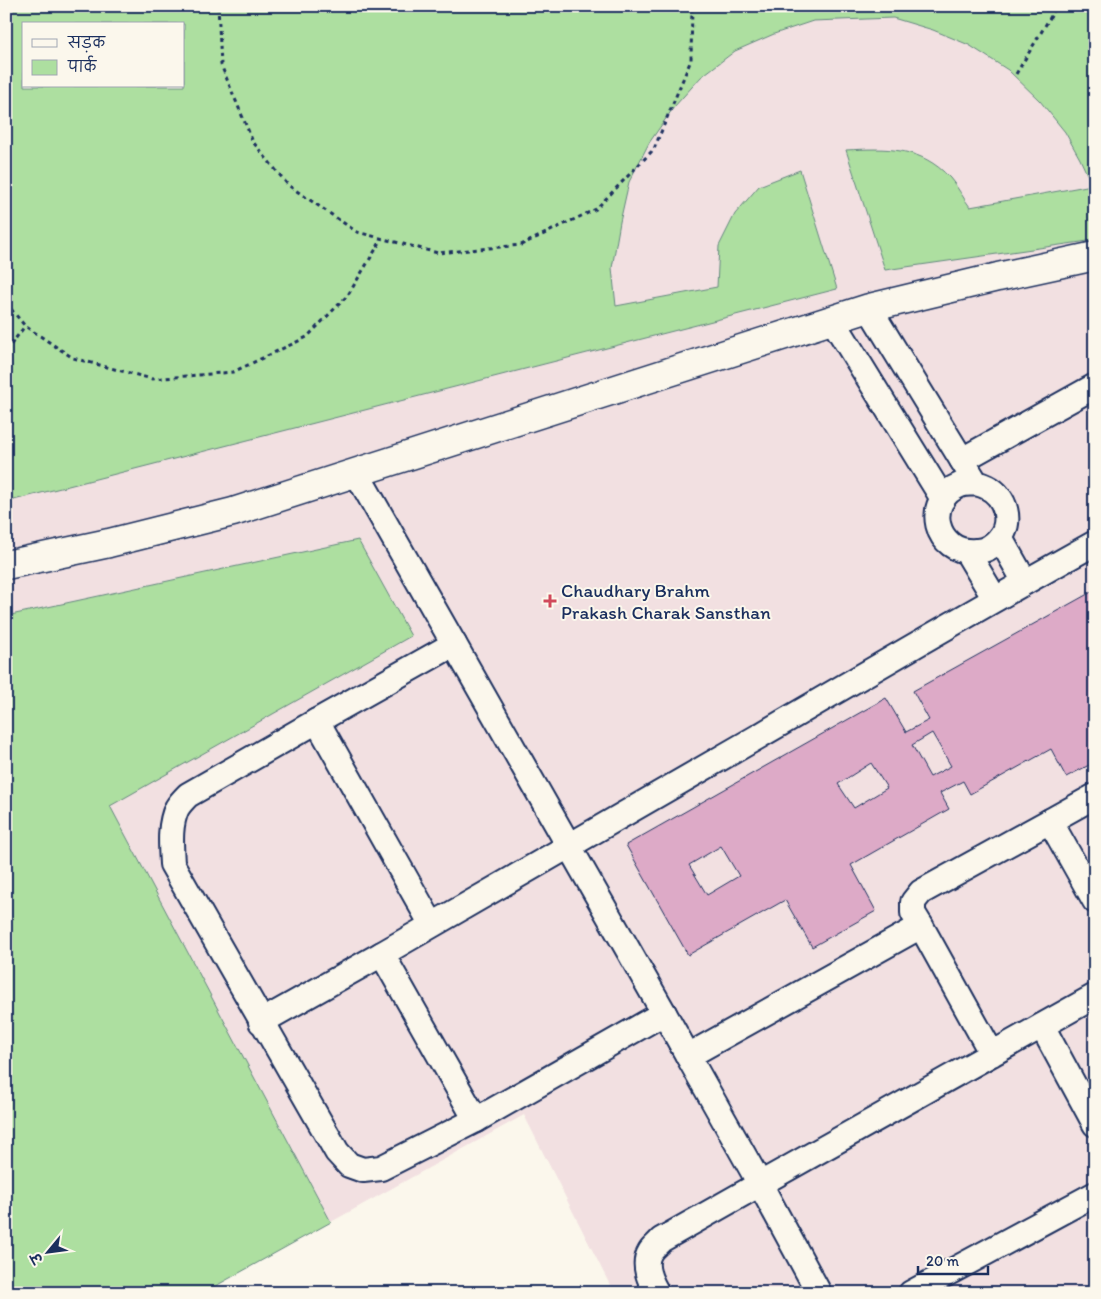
<svg xmlns="http://www.w3.org/2000/svg" width="1101" height="1299" viewBox="0 0 1101 1299" font-family="Itim,'Playpen Sans Deva',sans-serif">
  <style>
    .built { fill: #f2e0e1; fill-rule: evenodd }
    .green { fill: #addfa0; stroke: #64877f; fill-rule: evenodd }
    .building { fill: #ddaac7; stroke: #1b2f5e; fill-rule: evenodd }
    .lines { fill: none; stroke-linecap: round; stroke-linejoin: round }
    .street-casing { stroke: #1b2f5e; stroke-width: 28 }
    .secondary-casing { stroke: #1b2f5e; stroke-width: 31 }
    .path { stroke: #1b2f5e; stroke-width: 3; stroke-dasharray: 4 4; stroke-linecap: butt }
    .street { stroke: #fbf7ec; stroke-width: 24 }
    .secondary { stroke: #fbf7ec; stroke-width: 28 }
    .poi-dot { fill: #d1495b; stroke: #fbf7ec; stroke-width: 2 }
    .labels { text-anchor: middle; dominant-baseline: central; stroke-width: 4; stroke-linejoin: round; paint-order: stroke }
    .poi-label { font-size: 19px; fill: #1b2f5e; stroke: #fbf7ec; text-anchor: start }
  </style>
  <rect width="100%" height="100%" fill="#fbf7ec"/>
  <filter id="ink" filterUnits="userSpaceOnUse"><feTurbulence type="fractalNoise" baseFrequency=".02" numOctaves="2"/><feDisplacementMap in="SourceGraphic" scale="10" xChannelSelector="R" yChannelSelector="G"/><feConvolveMatrix kernelMatrix="1 2 1 2 8 2 1 2 1" color-interpolation-filters="sRGB"/></filter>
  <g filter="url(#ink)">
    <path class="built" d="M 6,6 L 1095,6 L 1095,1293 L 614,1293 L 524,1115 L 203,1293 L 6,1293 ZM 24,24 L 184,24 L 184,86 L 24,86 Z"/>
    <g class="green">
      <path d="M 6,6 L 1095,6 L 1095,240 L 885,270 L 846,150 C 886,148 921,146 950,178 C 958,187 963,198 970,207 L 1092,185 L 1080,159 L 1065,132 L 1040,101 L 1008,70 L 969,45 L 933,30 L 893,18 L 813,21 L 774,34 L 735,51 L 701,77 L 674,107 L 649,143 L 629,182 L 620,222 L 612,268 L 616,306 L 717,287 L 719,246 L 735,214 L 759,186 L 800,170 L 837,289 L 6,502 ZM 24,24 L 184,24 L 184,86 L 24,86 Z"/>
      <polygon points="358,540 411,636 110,806 331,1222 203,1293 6,1293 6,616"/>
    </g>
    <path class="building" d="M 1095,590 L 1095,762 L 1066,777 L 1051,749 L 970,794 L 963,781 L 940,793 L 949,809 L 851,865 L 876,911 L 812,947 L 785,900 L 688,955 L 626,845 L 886,698 L 906,732 L 929,720 L 913,691 ZM 932,733 L 951,766 L 930,777 L 912,745 ZM 871,763 L 887,788 L 854,808 L 838,784 ZM 721,846 L 739,876 L 707,895 L 689,865 Z"/>
    <g class="lines">
      <g class="street-casing">
        <g id="street">
          <path d="M 869,308 L 976,483 C 979,484 983,485 987,487 C 1006,496 1013,523 999,539 C 993,546 985,551 976,551 C 935,555 922,500 960,485 C 965,483 971,484 976,483"/>
          <polyline points="832,319 943,499"/>
          <polyline points="962,460 1095,386"/>
          <polyline points="356,472 454,644"/>
          <polyline points="1000,538 1025,582"/>
          <polyline points="967,552 995,599"/>
          <path d="M 317,721 L 188,795 C 184,799 180,803 177,808 C 169,825 171,845 172,864 L 337,1152 L 349,1165 L 363,1170 L 381,1168 L 476,1120"/>
          <polyline points="1050,821 1095,796"/>
          <path d="M 432,925 L 317,721 L 454,644 L 664,1013 L 476,1120 L 382,954 C 509,881 635,808 761,735 C 872,670 983,605 1095,543"/>
          <polyline points="921,926 913,913 913,902 921,892 1050,821 1095,901"/>
          <polyline points="664,1013 688,1056"/>
          <polyline points="261,1022 382,954"/>
          <polyline points="1042,1026 1095,1124"/>
          <polyline points="992,1054 921,926 688,1056 760,1184 1095,996"/>
          <path d="M 657,1293 C 650,1281 642,1265 650,1252 C 653,1247 658,1244 661,1240 L 760,1184 L 819,1293"/>
          <polyline points="911,1293 1095,1194"/>
        </g>
      </g>
      <g class="secondary-casing">
        <polyline id="secondary" points="6,565 109,543 233,512 869,308 998,277 1095,256"/>
      </g>
      <g class="path">
        <polyline points="218,6 221,65 253,142 288,185 357,232 438,253 521,245 596,209 654,149 691,60 692,6"/>
        <polyline points="1016,74 1057,6"/>
        <polyline points="6,303 25,326 73,358 152,379 233,372 307,337 348,295 382,239"/>
        <polyline points="6,351 25,326"/>
      </g>
      <use href="#street" class="street"/>
      <use href="#secondary" class="secondary"/>
    </g>
  </g>
  <path class="poi-dot" d="M547.5 593.5h5v5h5v5h-5v5h-5v-5h-5v-5h5z"/>
  <g class="labels">
    <g class="poi-label">
      <text x="561" y="590">Chaudhary Brahm<tspan x="561" dy="22">Prakash Charak Sansthan</tspan></text>
    </g>
  </g>
  <rect width="1101" height="1299" fill="none" stroke="#fbf7ec" stroke-width="25"/>
  <rect x="12" y="12" width="1076" height="1274" fill="none" stroke="#1b2f5e" stroke-width="2" filter="url(#ink)"/>
  <rect x="22" y="22" width="162" height="65" fill="#fbf7ec" stroke="#a1a7b3"/>
  <rect x="32" y="39" width="25" height="8" fill="#fbf7ec" stroke="#a1a7b3"/>
  <text x="68" y="48" font-size="15" fill="#1b2f5e">सड़क</text>
  <rect x="32" y="60" width="25" height="15" fill="#addfa0" stroke="#a1a7b3"/>
  <text x="68" y="72" font-size="15" fill="#1b2f5e">पार्क</text>
  <g transform="translate(48 1252) rotate(241)" stroke="#fbf7ec" stroke-width="4" paint-order="stroke">
  <path d="M0-4L9 19L0 12L-9 19Z" fill="#1b2f5e"/>
  <text y="-8" font-size="14" font-weight="bold" text-anchor="middle" fill="#1b2f5e">उ</text>
  </g>
  <path d="M918 1266v8h70v-8" fill="none" stroke="#1b2f5e" stroke-width="2.5"/>
  <text x="926" y="1266" font-size="15" fill="#1b2f5e" stroke="#fbf7ec" stroke-width="4" paint-order="stroke">20 m</text>
</svg>
